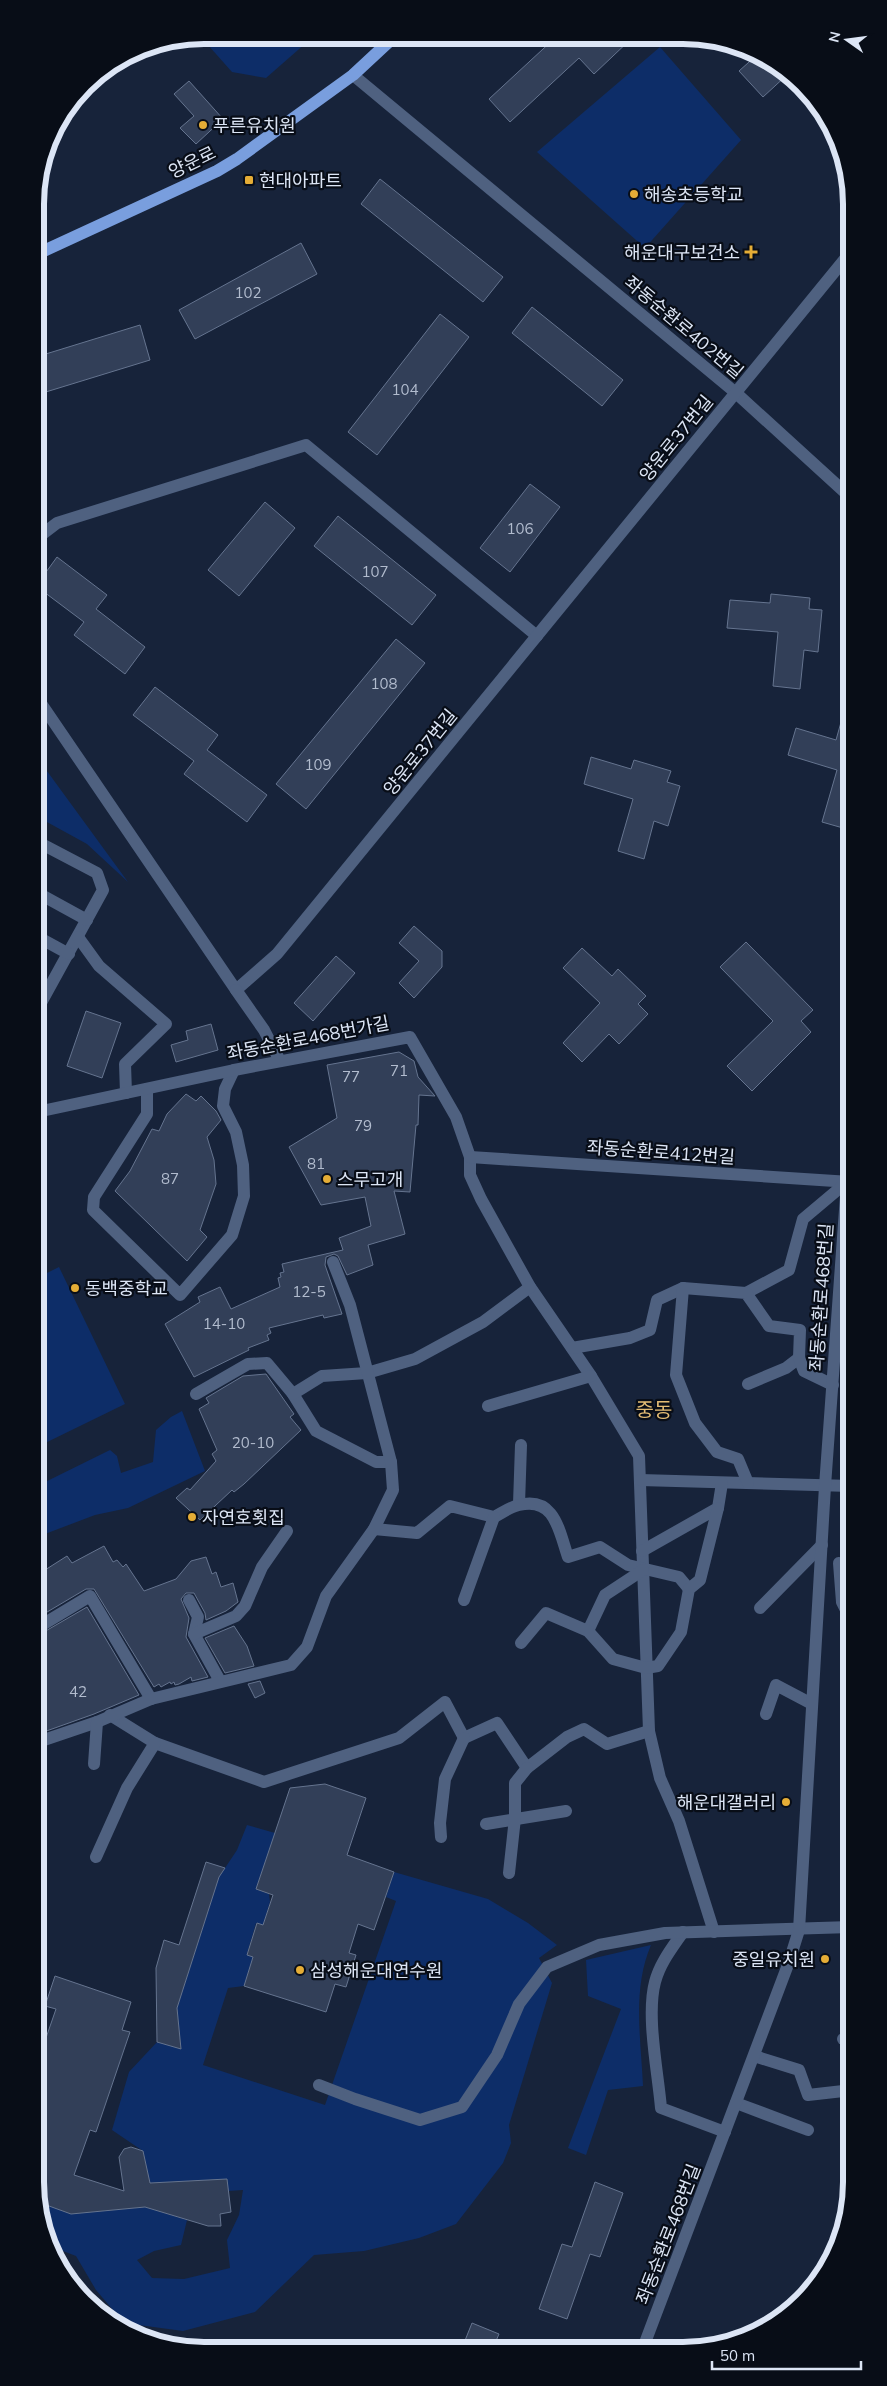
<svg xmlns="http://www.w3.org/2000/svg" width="887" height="2386" viewBox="0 0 887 2386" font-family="Mulish,'Noto Sans KR',sans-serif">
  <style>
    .green { fill: #0d2d68 }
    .building { fill: #323f58; stroke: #65748f }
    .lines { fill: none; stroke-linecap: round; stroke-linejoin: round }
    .minor { stroke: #4f6180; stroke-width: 12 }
    .major { stroke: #799ede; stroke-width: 12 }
    .poi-dot { fill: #e5ad36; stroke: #080d17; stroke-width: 2 }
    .labels { text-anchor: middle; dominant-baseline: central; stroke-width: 4.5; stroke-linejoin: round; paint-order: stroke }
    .number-label { font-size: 15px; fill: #b2bcce }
    .poi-label { font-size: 18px; fill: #dce5f5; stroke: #080d17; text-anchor: start }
    .street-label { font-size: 18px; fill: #dce5f5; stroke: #080d17 }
    .quarter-label { font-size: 20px; fill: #e3bc75; stroke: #080d17 }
    .rim { fill: none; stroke: #dce5f5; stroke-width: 6 }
  </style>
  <rect width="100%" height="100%" fill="#17233a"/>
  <g class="green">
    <polygon points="200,36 204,35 314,36 266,78 232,72"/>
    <polygon points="660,47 741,140 645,248 537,152"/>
    <polygon points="36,756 128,882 87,844 36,816"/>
    <polygon points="59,1267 125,1404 37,1447 37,1278"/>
    <polygon points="182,1411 205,1471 128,1508 95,1515 37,1537 37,1486 110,1450 117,1456 121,1473 153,1462 156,1430 171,1417"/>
    <polygon points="247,1825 275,1833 256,1889 269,1894 270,1902 263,1925 256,1923 247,1954 253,1957 244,1986 228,1988 203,2065 325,2105 396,1901 386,1897 394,1872 488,1899 528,1923 557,1945 539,1958 552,1983 509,2125 511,2143 503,2163 456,2224 419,2238 364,2251 314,2255 255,2312 183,2331 124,2323 96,2290 76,2256 50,2246 38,2216 38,2202 71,2214 145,2207 187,2220 181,2245 154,2251 137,2260 152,2278 184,2279 230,2268 227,2240 239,2215 243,2190 228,2191 227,2179 150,2183 143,2151 112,2130 129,2072 157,2042 181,2048 177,2008 219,1877 237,1850"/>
    <path d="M 651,1945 C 632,1989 641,2040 643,2086 L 608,2090 L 586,2155 L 568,2148 L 621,2009 L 588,1996 L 586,1960 Z"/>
  </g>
  <g class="building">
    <polygon points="556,37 632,38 594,74 579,58 510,122 489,99"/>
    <polygon points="758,54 767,57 788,74 763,97 739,71"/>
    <polygon points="189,81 223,119 196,144 180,128 194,116 174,94"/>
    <polygon points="380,179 503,277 483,302 361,204"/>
    <polygon points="301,243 317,274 195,339 179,310"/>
    <polygon points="532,307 623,380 602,406 512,333"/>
    <polygon points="440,314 469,337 377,455 348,432"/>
    <polygon points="140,325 150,360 36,395 36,357"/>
    <polygon points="530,484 560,507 510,572 480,548"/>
    <polygon points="265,502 295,528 239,596 208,570"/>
    <polygon points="338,516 436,595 412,625 314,546"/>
    <polygon points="57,557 107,595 96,609 145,647 125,674 74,635 84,622 36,586"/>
    <polygon points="771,594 810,598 809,609 822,610 818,652 804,650 800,689 773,686 778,632 727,628 730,600 770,603"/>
    <polygon points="396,639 425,663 306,809 276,784"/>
    <polygon points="155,687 218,735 207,750 267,795 247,822 184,774 194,761 133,715"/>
    <polygon points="845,708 849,708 850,830 822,822 837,770 788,755 796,728 836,740"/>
    <polygon points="591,757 631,769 634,760 671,771 667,782 680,786 668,826 654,821 644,859 618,851 633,799 584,784"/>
    <polygon points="414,926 442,951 442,967 414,998 399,983 419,961 399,943"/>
    <polygon points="746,942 813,1010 801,1021 811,1032 752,1091 727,1066 773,1021 720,967"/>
    <polygon points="582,948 612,976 618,969 646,996 638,1004 648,1014 619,1044 609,1034 582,1062 563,1043 600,1003 563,968"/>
    <polygon points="336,956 355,973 313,1021 294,1003"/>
    <polygon points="86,1011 121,1023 102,1078 67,1066"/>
    <polygon points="211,1024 218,1050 176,1062 171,1045 188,1040 186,1031"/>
    <polygon points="399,1052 414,1061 418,1077 435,1096 419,1095 418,1125 416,1125 410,1192 394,1191 405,1234 368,1245 373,1265 347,1275 338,1256 334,1254 326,1257 325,1265 342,1314 324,1318 323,1315 269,1328 271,1333 267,1335 269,1340 248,1348 249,1350 194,1377 165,1324 200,1302 198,1297 220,1287 231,1309 280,1287 278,1278 281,1277 280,1273 284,1272 282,1264 343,1250 339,1238 371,1226 365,1197 321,1205 289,1147 337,1118 327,1065"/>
    <polygon points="186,1094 196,1101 201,1096 216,1111 221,1120 207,1137 214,1160 216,1184 200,1230 207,1237 187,1261 115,1191 130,1171 152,1129 159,1131 167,1114"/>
    <polygon points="266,1374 294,1414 290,1417 301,1430 244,1484 234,1492 232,1490 200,1520 176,1498 187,1488 190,1490 216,1461 212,1454 217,1450 199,1409 209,1403 206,1398 243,1376"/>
    <polygon points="104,1546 113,1562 117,1560 123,1567 126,1564 144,1591 176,1579 191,1561 206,1557 212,1574 216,1572 221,1587 233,1583 238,1602 226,1611 206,1620 205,1613 194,1593 186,1593 181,1599 189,1618 186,1637 208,1677 192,1681 191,1677 179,1684 175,1685 174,1682 171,1684 170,1682 161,1687 159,1684 154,1687 94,1589 86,1589 37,1618 37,1578 46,1572 45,1570 67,1556 72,1563"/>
    <polygon points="87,1607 139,1695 94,1714 38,1734 37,1636"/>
    <polygon points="234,1626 247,1646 254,1666 225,1673 205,1638"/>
    <polygon points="260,1681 265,1693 255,1698 248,1684"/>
    <polygon points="325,1784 366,1798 347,1855 394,1872 374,1930 358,1924 349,1953 356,1955 346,1987 335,1984 326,2012 244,1986 253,1957 247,1955 257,1923 263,1925 273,1895 256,1889 290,1788"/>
    <polygon points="206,1862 225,1868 219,1877 177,2008 181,2049 157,2042 156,1968 164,1940 179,1945"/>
    <polygon points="55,1976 131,2002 122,2030 130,2032 96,2132 90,2130 74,2175 124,2191 119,2157 124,2149 131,2147 143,2151 150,2183 227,2179 231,2212 220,2214 221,2226 208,2226 145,2207 71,2214 38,2202 38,2061 56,2009 45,2006"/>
    <polygon points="595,2182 623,2193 600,2257 590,2254 567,2319 539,2309 562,2244 572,2247"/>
    <polygon points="472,2323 499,2334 493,2348 462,2348"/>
  </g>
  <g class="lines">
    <g class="minor">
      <polyline points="353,75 736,393 849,496"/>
      <polyline points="36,539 57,523 306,445 537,636"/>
      <polyline points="36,696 236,990 277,954 849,254"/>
      <polyline points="36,841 97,873 103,890 37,1010"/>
      <polyline points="36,892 87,920"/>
      <polyline points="36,936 69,954"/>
      <polyline points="78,937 99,966 166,1024 125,1064 126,1093"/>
      <polyline points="236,990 264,1030 280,1061"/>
      <polyline points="147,1089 147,1114 94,1197 93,1210 180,1295 232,1235 244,1196 243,1165 236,1132 223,1106 225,1089 234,1070"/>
      <polyline points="37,1112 234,1070 410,1037 456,1117 470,1157 470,1175 481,1199 530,1287 591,1376 639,1456 649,1731 660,1778 679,1821 714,1932"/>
      <polyline points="470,1157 850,1182"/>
      <polyline points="746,1293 789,1270 803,1219 847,1182"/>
      <polyline points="572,1348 630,1338 650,1330 657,1300 683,1288"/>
      <polyline points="748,1384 786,1368 799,1358"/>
      <polyline points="196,1394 248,1364 267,1363 293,1394 316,1431 376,1462 391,1462"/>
      <polyline points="293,1394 322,1376 367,1373 415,1359 483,1322 530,1287"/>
      <polyline points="488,1406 591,1376"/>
      <polyline points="640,1480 851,1486"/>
      <polyline points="748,1483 738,1459 717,1452 695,1423 676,1375 683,1288 746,1293 769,1326 800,1330 799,1358 804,1371 833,1385"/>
      <polyline points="519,1504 521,1445"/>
      <path d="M 374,1529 L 417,1533 L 450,1506 L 494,1517 C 502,1513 510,1507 519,1505 C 555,1496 559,1531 568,1557 L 600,1547 L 628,1565 L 679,1577 L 689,1589"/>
      <polyline points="642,1551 718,1508 722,1483"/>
      <polyline points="839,1563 842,1602 851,1620"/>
      <polyline points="189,1600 198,1617 194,1634 220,1681"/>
      <polyline points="464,1600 494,1517"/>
      <polyline points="760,1608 822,1545"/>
      <polyline points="37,1628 90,1596 151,1699"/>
      <polyline points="588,1631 605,1595 643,1570"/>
      <polyline points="194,1634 236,1616 245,1606 262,1567 287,1531"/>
      <polyline points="521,1643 546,1613 588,1631 613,1659 646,1668 658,1666 681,1632 689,1589 700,1580 718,1508"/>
      <polyline points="766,1714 776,1685 812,1704"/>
      <polyline points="110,1715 155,1743 264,1782 399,1738 445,1702 464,1738 497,1723 527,1768 567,1737 584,1729 607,1744 649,1731"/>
      <polyline points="38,1742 97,1722 151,1699 291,1665 307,1647 326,1596 374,1529 393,1490 391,1462 350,1305 333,1262"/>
      <polyline points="94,1764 97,1722"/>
      <polyline points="486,1824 566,1811"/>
      <polyline points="441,1837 440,1823 445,1779 464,1738"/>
      <polyline points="96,1857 127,1788 155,1743"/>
      <polyline points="509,1873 515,1818 515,1783 527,1768"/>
      <path d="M 683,1932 C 672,1948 660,1963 655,1982 C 646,2016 658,2072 661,2108 L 725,2132"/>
      <polyline points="843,2039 851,2039"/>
      <polyline points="754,2056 799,2070 808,2095 852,2090"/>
      <polyline points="319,2085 355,2099 420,2120 462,2107 497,2055 519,2004 547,1967 599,1945 665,1933 851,1927"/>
      <polyline points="736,2103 808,2130"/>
      <polyline points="643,2348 789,1962 799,1930 825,1486 847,1182"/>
    </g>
    <polyline class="major" points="35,255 217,171 237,159 353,75 395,36"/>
  </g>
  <g class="poi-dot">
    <circle cx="203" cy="125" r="5"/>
    <rect x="244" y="175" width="10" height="10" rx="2.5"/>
    <circle cx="634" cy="194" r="5"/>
    <path d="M748.5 244.5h5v5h5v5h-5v5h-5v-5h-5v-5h5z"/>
    <circle cx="327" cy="1179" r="5"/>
    <circle cx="75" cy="1288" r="5"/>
    <circle cx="192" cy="1517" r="5"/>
    <circle cx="786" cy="1802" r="5"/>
    <circle cx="825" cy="1959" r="5"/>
    <circle cx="300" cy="1970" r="5"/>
  </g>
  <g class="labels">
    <g class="number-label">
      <text x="248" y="292">102</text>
      <text x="405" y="389">104</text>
      <text x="520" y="528">106</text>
      <text x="375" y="571">107</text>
      <text x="384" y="683">108</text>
      <text x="318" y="764">109</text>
      <text x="399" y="1070">71</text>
      <text x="351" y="1076">77</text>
      <text x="363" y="1125">79</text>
      <text x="316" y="1163">81</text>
      <text x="170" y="1178">87</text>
      <text x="309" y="1291">12-5</text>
      <text x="224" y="1323">14-10</text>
      <text x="253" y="1442">20-10</text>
      <text x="78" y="1691">42</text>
    </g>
    <g class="poi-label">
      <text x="213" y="125">푸른유치원</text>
      <text x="259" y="180">현대아파트</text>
      <text x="644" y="194">해송초등학교</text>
      <text x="740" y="252" text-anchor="end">해운대구보건소</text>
      <text x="337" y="1179">스무고개</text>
      <text x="85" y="1288">동백중학교</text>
      <text x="202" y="1517">자연호횟집</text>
      <text x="776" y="1802" text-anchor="end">해운대갤러리</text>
      <text x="815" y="1959" text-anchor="end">중일유치원</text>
      <text x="310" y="1970">삼성해운대연수원</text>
    </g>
    <g class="street-label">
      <text transform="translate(192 162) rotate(-26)">양운로</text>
      <text transform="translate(684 327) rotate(40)">좌동순환로402번길</text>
      <text transform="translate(676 438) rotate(-51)">양운로37번길</text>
      <text transform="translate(420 752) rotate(-51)">양운로37번길</text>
      <text transform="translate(308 1038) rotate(-11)">좌동순환로468번가길</text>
      <text transform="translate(661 1152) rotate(4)">좌동순환로412번길</text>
      <text transform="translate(821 1297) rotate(-86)">좌동순환로468번길</text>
      <text transform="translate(668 2234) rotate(-69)">좌동순환로468번길</text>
    </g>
    <g class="quarter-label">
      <text x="654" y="1409">중동</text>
    </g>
  </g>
  <path d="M0 0H887V2386H0ZM204 44H683A160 160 0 0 1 843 204V2182A160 160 0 0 1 683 2342H204A160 160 0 0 1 44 2182V204A160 160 0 0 1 204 44Z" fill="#080d17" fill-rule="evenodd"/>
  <path class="rim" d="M204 44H683A160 160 0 0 1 843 204V2182A160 160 0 0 1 683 2342H204A160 160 0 0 1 44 2182V204A160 160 0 0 1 204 44Z"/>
  <g transform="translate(847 40) rotate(284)" stroke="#080d17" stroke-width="4" paint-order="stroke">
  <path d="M0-4L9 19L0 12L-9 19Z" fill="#dce5f5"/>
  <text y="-8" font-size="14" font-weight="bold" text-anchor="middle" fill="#dce5f5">N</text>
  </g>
  <path d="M712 2361v8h149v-8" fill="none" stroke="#dce5f5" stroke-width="2.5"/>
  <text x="720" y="2361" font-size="15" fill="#dce5f5" stroke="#080d17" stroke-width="4" paint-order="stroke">50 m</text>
</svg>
